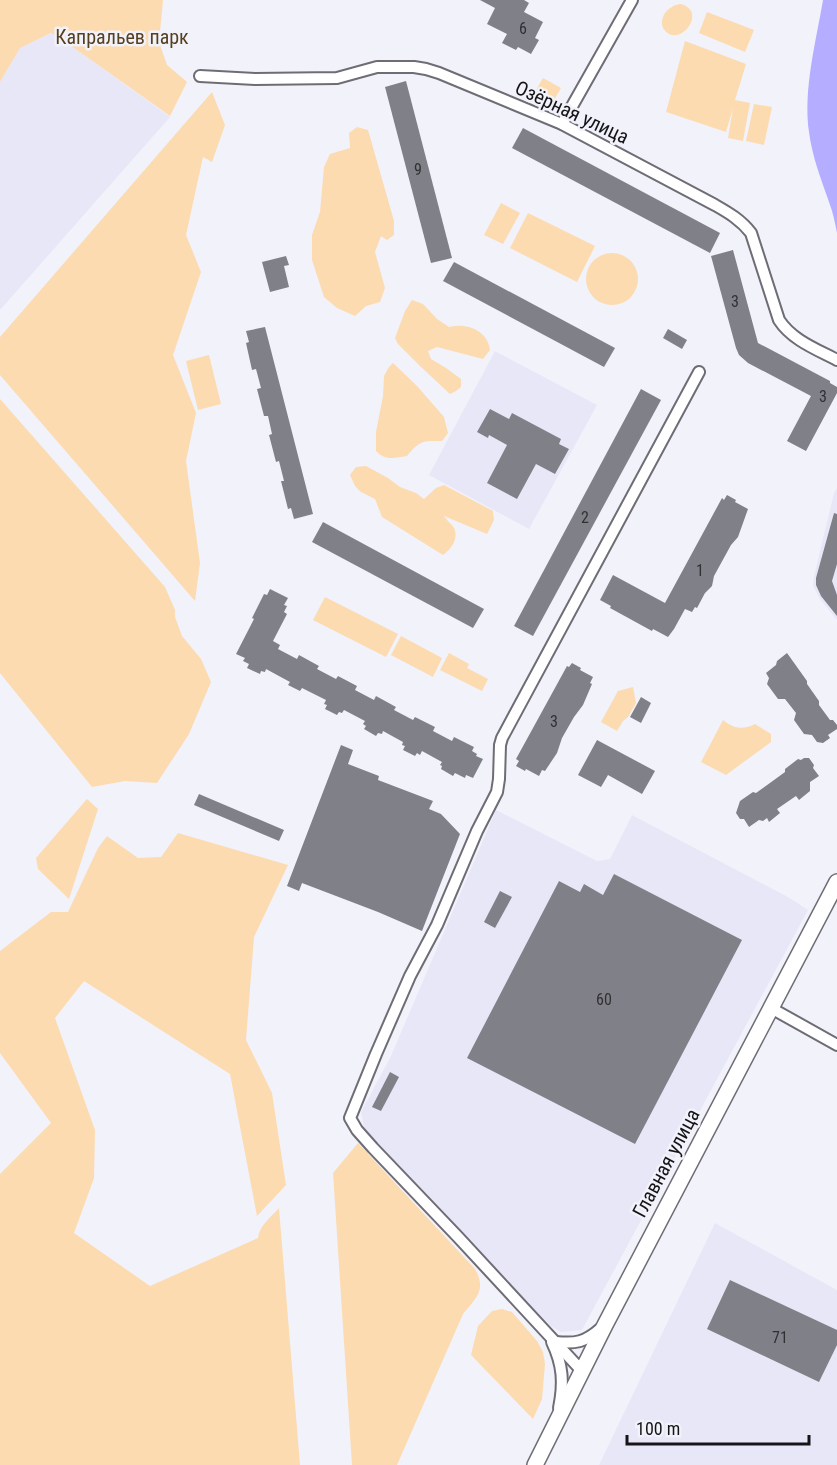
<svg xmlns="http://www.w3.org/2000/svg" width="837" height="1465" viewBox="0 0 837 1465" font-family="'Roboto Condensed',sans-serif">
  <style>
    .built { fill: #e8e7f8 }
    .green { fill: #fcdbb0 }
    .water { fill: #b5adff }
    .building { fill: #808088 }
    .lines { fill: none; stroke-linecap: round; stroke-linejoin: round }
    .street-casing { stroke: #6e6d75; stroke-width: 14 }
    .secondary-casing { stroke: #6e6d75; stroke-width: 18 }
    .street { stroke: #fff; stroke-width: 10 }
    .secondary { stroke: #fff; stroke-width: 15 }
    .labels { text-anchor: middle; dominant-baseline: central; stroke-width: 5; stroke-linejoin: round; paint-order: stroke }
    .number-label { font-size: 16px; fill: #303034 }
    .park-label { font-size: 20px; fill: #57401f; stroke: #f2f2fb }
    .street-label { font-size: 20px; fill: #151518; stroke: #f2f2fb }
  </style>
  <rect width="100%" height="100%" fill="#f2f2fb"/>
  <g class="built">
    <polygon points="51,33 77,50 170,117 0,310 0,82 20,48"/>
    <polygon points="495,351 597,405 529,529 429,475"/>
    <polygon points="837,488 837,620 820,599 813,586 814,577 821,547 834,493"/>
    <polygon points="496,810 597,861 610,859 632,815 788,897 808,910 582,1330 561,1332 551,1326 371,1140 364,1127 361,1112 391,1056"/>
    <polygon points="715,1223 837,1290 837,1465 599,1465"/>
  </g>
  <g class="green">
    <polygon points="0,0 163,0 159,42 167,65 187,82 170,116 77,50 51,33 20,48 0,82"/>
    <path d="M 681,4 C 706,11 684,42 669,34 C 657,27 662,12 672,7 C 674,5 679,4 681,4 Z"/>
    <polygon points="707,12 754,30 745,52 699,33"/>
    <polygon points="685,41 746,64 735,100 750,103 743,141 728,138 733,108 726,132 666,112"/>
    <polygon points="543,78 561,88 550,107 532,97"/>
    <polygon points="212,92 225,125 212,162 203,157 186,235 201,272 173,355 196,413 186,461 200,563 195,601 0,375 0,337"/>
    <polygon points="754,104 772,107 764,145 746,141"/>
    <polygon points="357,127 368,130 394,221 394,235 387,240 381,236 375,252 385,288 380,302 366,306 355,316 337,308 324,297 312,260 312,235 320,212 324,167 330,154 350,148 349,133"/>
    <polygon points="501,203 520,213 503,244 484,235"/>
    <polygon points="528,213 595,246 577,282 510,248"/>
    <circle cx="612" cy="279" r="26"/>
    <path d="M 412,300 L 423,304 L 437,319 L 449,327 C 467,322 488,331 490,350 L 483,359 L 437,347 L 428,351 L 431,359 L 446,368 L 461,379 L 461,387 L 456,391 L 450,394 L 420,366 L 398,344 L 395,338 L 405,311 Z"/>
    <polygon points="209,355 221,404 198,410 186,361"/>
    <path d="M 393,363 L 417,386 L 444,417 L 448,433 L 442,441 C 423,441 420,440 407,456 C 395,458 385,461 376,451 L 376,432 L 383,396 L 384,376 L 389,367 Z"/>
    <polygon points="0,399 165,587 175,610 175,617 182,636 201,659 211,682 189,734 157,783 125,781 92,787 0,673"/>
    <path d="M 366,466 L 388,478 L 400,487 L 416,493 L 424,499 L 436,488 L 444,485 L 493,511 L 494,520 L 487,534 L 444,516 C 446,520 452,524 454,528 C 459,539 451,549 443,555 L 382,517 L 375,499 L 361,492 L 355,486 L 350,475 L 356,467 Z"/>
    <polygon points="325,597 398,634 386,657 313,620"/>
    <polygon points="401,636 442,658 433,677 391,655"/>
    <polygon points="449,653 469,664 467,668 488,679 482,691 440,670"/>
    <polygon points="633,687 636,703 628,717 623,721 617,731 601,722 618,691"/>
    <path d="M 723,720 C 734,729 743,730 755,724 L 771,734 L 771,742 L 726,775 L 701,762 Z"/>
    <polygon points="87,799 98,809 69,899 38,869 36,858"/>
    <path d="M 178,833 L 288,865 L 254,937 L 246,1040 L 272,1093 L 286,1185 L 257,1216 L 230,1074 L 84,981 L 55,1018 L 95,1130 L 94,1178 L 74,1233 L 150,1286 L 258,1238 C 259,1226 271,1217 279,1208 L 300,1465 L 0,1465 L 0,1174 L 51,1123 L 0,1053 L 0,951 L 51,912 L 68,912 L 98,848 L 107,836 L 138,858 L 161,857 Z"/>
    <path d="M 358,1143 L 475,1269 C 487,1290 476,1298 463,1314 L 397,1465 L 352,1465 L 333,1173 Z"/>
    <polygon points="502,1309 512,1312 537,1341 543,1352 545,1364 542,1399 533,1419 471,1355 478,1326 492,1311"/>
  </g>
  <path class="water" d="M 823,0 L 837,0 L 837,233 C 835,223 833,212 829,202 C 821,179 812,156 809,132 C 803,89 816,42 823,0 Z"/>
  <g class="building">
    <polygon points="480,0 524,0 529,3 524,12 543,22 535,38 539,40 531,54 518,47 516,50 502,43 507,34 487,24 495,8"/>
    <polygon points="406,81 452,258 431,263 385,87"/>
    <polygon points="523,128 720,233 710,253 512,148"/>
    <polygon points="733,250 758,343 830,381 830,383 837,387 837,393 806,451 787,441 811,396 748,363 739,355 736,348 711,256"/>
    <polygon points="286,256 289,265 284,266 289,287 270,292 262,262"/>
    <polygon points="454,262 615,348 604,367 443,281"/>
    <polygon points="265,327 313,514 294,519 291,508 288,509 281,481 284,481 279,461 276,462 269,435 272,434 268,416 264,416 257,389 261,388 256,369 252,370 246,343 249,342 246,331"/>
    <polygon points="668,329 687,340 682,349 663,338"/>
    <polygon points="641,389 661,400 533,636 514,626"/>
    <polygon points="490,409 509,419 512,413 561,439 559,444 569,449 555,474 536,464 517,499 487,483 507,445 489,435 488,438 477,432"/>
    <polygon points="727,495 736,500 735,502 748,509 738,537 731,545 714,576 712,586 705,593 697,608 695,607 692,612 685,609 674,629 668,637 653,629 652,631 610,608 611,606 600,600 613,575 665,603 722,498 724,500"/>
    <polygon points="834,513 837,514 837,564 832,581 837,595 837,616 821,596 816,585 816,578"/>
    <polygon points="323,522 484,609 473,628 312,542"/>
    <polygon points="270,589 288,598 284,605 287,606 284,612 287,614 273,641 280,645 278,649 297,659 299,655 319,666 317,669 336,679 338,676 357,686 355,690 374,700 376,696 396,707 394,710 413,720 415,717 435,727 433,731 452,741 454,737 474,747 472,751 477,754 476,756 483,759 473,778 466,775 465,778 455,773 453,776 441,769 442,766 440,765 442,762 422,751 420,755 417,753 415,756 403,750 405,746 402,745 403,742 383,731 382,734 378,733 376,736 364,729 366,726 363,724 365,721 344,710 342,713 339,712 337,715 325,709 327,705 324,704 326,700 302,688 300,691 288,685 290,682 266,669 265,672 261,671 260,674 247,668 249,664 243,661 245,658 236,654 254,619 252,618 264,594 267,595"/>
    <polygon points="787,653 807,681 807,684 819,701 819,705 830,720 833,720 837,725 837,729 828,735 830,738 823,743 817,742 812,735 804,734 794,720 796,713 785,699 778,699 767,684 769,678 766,673 776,665 777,661"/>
    <polygon points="572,663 581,668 580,670 593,677 590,683 592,684 583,705 574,717 562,738 557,753 545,771 542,770 539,776 526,769 525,771 516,766 519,761 516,759 567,666 569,667"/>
    <polygon points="641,697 651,703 641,723 630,717"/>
    <polygon points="597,740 655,771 642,794 608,775 601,787 578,775"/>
    <polygon points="341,745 353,750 348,764 379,776 378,780 433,801 429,809 441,814 460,834 422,931 378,912 302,883 299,891 287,886"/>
    <polygon points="804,758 809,758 814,765 813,768 819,776 810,782 810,791 799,800 796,796 777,809 780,813 769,822 767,818 763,821 759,820 749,827 744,819 740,819 736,813 740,801 753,792 756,793 785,772 785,769 798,759 801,760"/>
    <polygon points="199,794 284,830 279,841 194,805"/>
    <polygon points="614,874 742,940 635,1144 467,1058 559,881 580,892 584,884 603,895"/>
    <polygon points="500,891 512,897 495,928 484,922"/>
    <polygon points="390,1072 399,1077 381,1111 372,1107"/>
    <polygon points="730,1280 837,1330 837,1345 819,1382 707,1329"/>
  </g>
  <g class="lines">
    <g class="street-casing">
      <g id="street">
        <path d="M 200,76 L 255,79 L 337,78 L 377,67 L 414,67 L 426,69 L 439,73 L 562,124 L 715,205 C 729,213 741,220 751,233 L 779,320 C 792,340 816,349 837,360"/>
        <polyline points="562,124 632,0"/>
        <polyline points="771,1008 837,1045"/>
        <path d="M 552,1342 C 563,1365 564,1383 559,1408"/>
        <path d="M 556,1342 C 576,1344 585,1342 600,1329"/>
        <polyline points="582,1371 458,1237 373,1148 357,1130 350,1118 376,1054 410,976 437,925 477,831 497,792 499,779 500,745 502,738 699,372"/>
      </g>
    </g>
    <g class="secondary-casing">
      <polyline id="secondary" points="535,1465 605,1325 837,882"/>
    </g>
    <use href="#street" class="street"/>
    <use href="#secondary" class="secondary"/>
  </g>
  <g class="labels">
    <g class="number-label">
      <text x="523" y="28">6</text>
      <text x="418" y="169">9</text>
      <text x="735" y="301">3</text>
      <text x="823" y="396">3</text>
      <text x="585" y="517">2</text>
      <text x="700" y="570">1</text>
      <text x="554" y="721">3</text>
      <text x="604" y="999">60</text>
      <text x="780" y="1337">71</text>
    </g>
    <g class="park-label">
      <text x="122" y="37">Капральев парк</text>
    </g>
    <g class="street-label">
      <text transform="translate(572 112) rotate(25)">Озёрная улица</text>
      <text transform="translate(666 1163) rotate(-62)">Главная улица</text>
    </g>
  </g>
  <path d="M627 1435v9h182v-9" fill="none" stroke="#151518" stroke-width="3"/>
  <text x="636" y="1435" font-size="18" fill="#151518" stroke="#f2f2fb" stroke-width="4.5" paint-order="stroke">100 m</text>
</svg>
